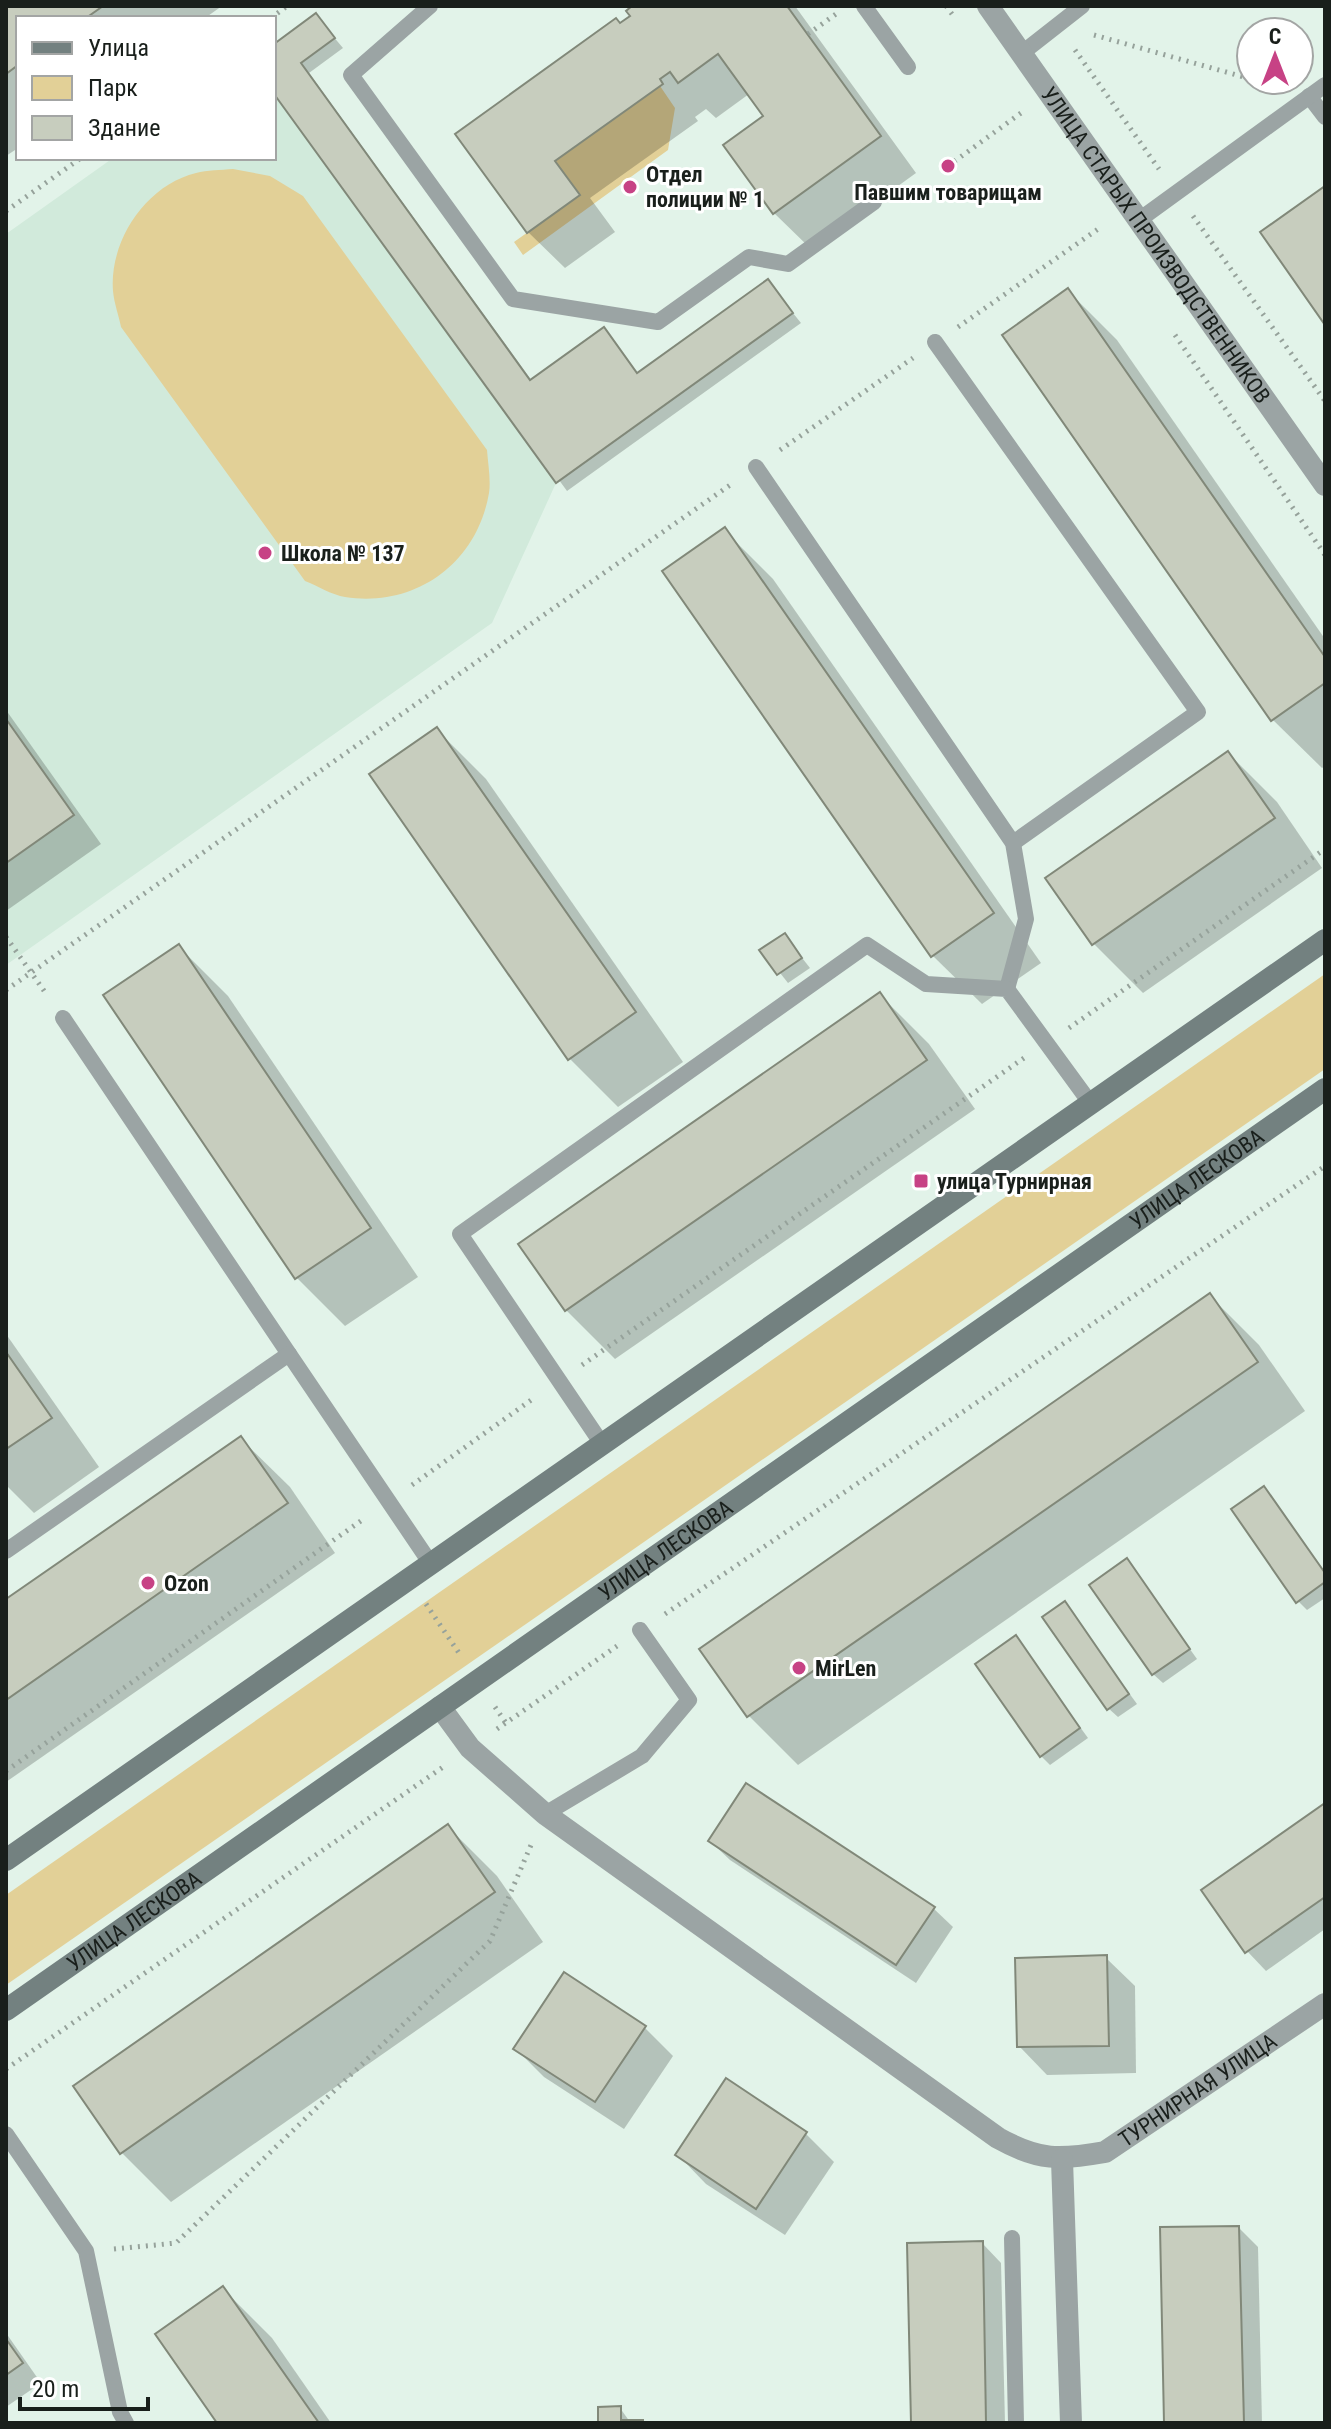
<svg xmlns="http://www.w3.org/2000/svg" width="1331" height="2429" viewBox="0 0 1331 2429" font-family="'Roboto Condensed',sans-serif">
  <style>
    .built { fill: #d1eadb }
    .green { fill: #e2d097 }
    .shadow { fill: #0003 }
    .building { fill: #c7cdbe; stroke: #818879; stroke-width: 2 }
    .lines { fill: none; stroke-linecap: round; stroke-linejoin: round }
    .path { stroke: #96a29b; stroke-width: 5; stroke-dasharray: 2 6; stroke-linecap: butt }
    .service { stroke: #9ba4a4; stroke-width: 16 }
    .minor { stroke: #9ba4a4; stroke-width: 22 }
    .tertiary { stroke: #9ba4a4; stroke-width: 22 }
    .secondary { stroke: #738180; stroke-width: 22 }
    .poi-dot { fill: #c74285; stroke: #fff; stroke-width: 3 }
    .labels { text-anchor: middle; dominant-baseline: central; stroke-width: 6; stroke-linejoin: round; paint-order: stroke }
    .poi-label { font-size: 22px; font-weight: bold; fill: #191f1b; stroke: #fff; text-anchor: start }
    .street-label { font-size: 22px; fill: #191f1b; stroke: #fff }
  </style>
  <rect width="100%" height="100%" fill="#e2f3e9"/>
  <polygon class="built" points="274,94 556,483 492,623 6,965 6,234 113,158 274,158"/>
  <g class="green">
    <polygon points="660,86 675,108 668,150 523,255 514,242 580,195 555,161"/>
    <path d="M 233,169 L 270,176 L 303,196 L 487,450 C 488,464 491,480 489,493 C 477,563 416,608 345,597 C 332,595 318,586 305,581 L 121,327 C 119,316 114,303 113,291 C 109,241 146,185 196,173 C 207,170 221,170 233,169 Z"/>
    <polygon points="1325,974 1325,1069 6,1985 6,1895"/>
  </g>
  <g class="shadow">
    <polygon points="6,6 222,6 205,18 18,18 18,148 6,156"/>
    <polygon points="635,6 795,6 916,173 811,249 774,213 765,117 749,94 716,118 706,109 695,117 698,121 590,198 615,232 565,268 528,232 458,134 632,17"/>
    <polygon points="316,16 343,48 309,73 532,381 604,329 639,375 768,282 801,323 567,491 274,90 274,46"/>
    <polygon points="1068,291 1117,340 1325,639 1325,766 1322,768 1273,720"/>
    <polygon points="724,530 773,579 1041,963 982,1004 933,956"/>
    <polygon points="6,710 101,844 6,911"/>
    <polygon points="437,730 486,779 683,1062 618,1107 569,1058"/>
    <polygon points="1228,753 1277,802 1322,868 1143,993 1094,944 1048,879"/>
    <polygon points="784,935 810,968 788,983 762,950"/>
    <polygon points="179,947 228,996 418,1277 345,1326 296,1277"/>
    <polygon points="880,995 929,1044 975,1109 615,1359 566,1310"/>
    <polygon points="1210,1296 1259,1345 1305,1411 798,1765 749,1716 702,1650"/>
    <polygon points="6,1334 99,1467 34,1513 6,1485"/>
    <polygon points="241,1439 290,1487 335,1553 6,1782 6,1602"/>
    <polygon points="1264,1488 1325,1572 1325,1598 1307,1610 1298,1601"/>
    <polygon points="1126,1560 1197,1659 1163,1683 1153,1674"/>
    <polygon points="1064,1604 1137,1704 1118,1717 1108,1708"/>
    <polygon points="1015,1638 1088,1738 1050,1765 1041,1756"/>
    <polygon points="1325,1806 1325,1929 1266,1971 1247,1951"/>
    <polygon points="448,1827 497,1876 543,1942 171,2202 122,2153"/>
    <polygon points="710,1841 933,1908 953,1927 916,1983 730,1860"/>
    <polygon points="1106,1958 1135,1986 1136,2073 1047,2075 1019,2046"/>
    <polygon points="644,2027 673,2056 624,2129 544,2077 516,2049"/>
    <polygon points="806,2134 834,2162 785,2235 706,2184 678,2155"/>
    <polygon points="1239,2228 1258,2247 1262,2423 1166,2423"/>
    <polygon points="982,2243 1001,2263 1005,2423 913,2423"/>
    <polygon points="223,2289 272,2338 331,2423 220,2423"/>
    <polygon points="6,2333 41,2383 6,2407"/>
    <polygon points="620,2408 630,2422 643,2423 600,2423"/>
  </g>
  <g class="building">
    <polygon points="6,6 103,6 86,18 18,18 18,65 6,74"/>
    <polygon points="632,6 787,6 881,136 773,214 723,145 763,116 718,54 678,83 670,72 660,79 663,84 555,161 580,195 527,233 455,134 616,18 620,23 630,16 626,11"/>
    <polygon points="316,13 335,38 301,63 530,380 604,327 637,373 768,279 793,313 556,483 274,94 274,44"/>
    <polygon points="1325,186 1325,325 1260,232"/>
    <polygon points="1068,288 1325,657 1325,683 1271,721 1002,335"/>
    <polygon points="725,527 994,913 931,957 662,571"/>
    <polygon points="6,719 74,815 6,863"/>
    <polygon points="437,727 636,1012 568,1060 369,774"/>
    <polygon points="1228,751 1275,818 1092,945 1045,878"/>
    <polygon points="785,933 802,958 777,975 759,950"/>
    <polygon points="179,944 371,1228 295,1279 103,995"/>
    <polygon points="880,992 927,1060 565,1311 518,1244"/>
    <polygon points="1210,1293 1258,1362 747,1717 699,1649"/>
    <polygon points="6,1352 52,1418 6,1449"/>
    <polygon points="241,1436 288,1503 6,1700 6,1599"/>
    <polygon points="1264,1486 1325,1573 1325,1582 1296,1603 1231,1509"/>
    <polygon points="1127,1558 1190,1649 1152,1675 1089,1585"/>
    <polygon points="1065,1601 1129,1694 1107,1710 1042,1617"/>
    <polygon points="1016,1635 1080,1728 1040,1757 975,1664"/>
    <polygon points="746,1783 935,1907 896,1965 708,1841"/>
    <polygon points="1325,1803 1325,1897 1245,1953 1201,1890"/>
    <polygon points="448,1824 495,1892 120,2154 73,2086"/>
    <polygon points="1107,1955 1109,2046 1017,2047 1015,1958"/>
    <polygon points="564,1972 646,2026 595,2102 513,2049"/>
    <polygon points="726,2078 807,2132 756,2209 675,2155"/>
    <polygon points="1239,2226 1244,2423 1164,2423 1160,2227"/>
    <polygon points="983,2241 986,2423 911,2423 907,2243"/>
    <polygon points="223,2286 319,2423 217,2423 155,2334"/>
    <polygon points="6,2339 23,2363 6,2375"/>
    <polygon points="621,2406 621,2420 643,2420 643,2423 598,2423 598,2407"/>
  </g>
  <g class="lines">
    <g class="path">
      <polyline points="946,6 955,18"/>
      <polyline points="271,18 287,6"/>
      <polyline points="808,34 836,14"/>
      <polyline points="1094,35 1251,79"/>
      <polyline points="1075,50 1159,169"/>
      <polyline points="1254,80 1274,86"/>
      <polyline points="948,166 1021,113"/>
      <polyline points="6,211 81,158"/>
      <polyline points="1193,216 1325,401"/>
      <polyline points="958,327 1101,227"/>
      <polyline points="1175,335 1325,555"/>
      <polyline points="780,450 913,358"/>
      <polyline points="6,937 47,995"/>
      <polyline points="6,990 733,483"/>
      <polyline points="1069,1028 1325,849"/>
      <polyline points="582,1365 1024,1058"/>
      <polyline points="412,1485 534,1398"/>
      <polyline points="426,1604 461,1656"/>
      <polyline points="665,1614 1325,1166"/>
      <polyline points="495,1707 506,1723"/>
      <polyline points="497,1729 617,1646"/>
      <polyline points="6,1771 365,1518"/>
      <polyline points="6,2069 446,1765"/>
      <polyline points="114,2249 176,2243 490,1941 531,1845"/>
    </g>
    <g class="service">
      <polyline points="430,6 351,75 513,299 658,322 749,257 788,264 874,202"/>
      <polyline points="864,6 908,67"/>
      <polyline points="1022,53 1082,6"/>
      <polyline points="1309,96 1325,117"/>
      <polyline points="1139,220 1325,85"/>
      <polyline points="935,342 1198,712 1013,843"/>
      <polyline points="756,467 1013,843 1026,919 1007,989"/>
      <polyline points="63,1018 289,1354"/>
      <polyline points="602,1444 460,1234 867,945 926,984 1007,989 1091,1104"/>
      <polyline points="6,1551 289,1354 431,1564"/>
      <polyline points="545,1814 642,1756 689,1700 640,1630"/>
      <polyline points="6,2134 86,2251 120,2412 126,2423"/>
      <polyline points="1012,2238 1016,2423"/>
    </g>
    <g class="minor">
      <path id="s1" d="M 440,1707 L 470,1748 L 545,1814 L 998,2138 C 1039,2161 1060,2160 1105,2152 L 1325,2004"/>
      <polyline points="1062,2160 1071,2423"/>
    </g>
    <path class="tertiary" id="s2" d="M 988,6 L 1325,485"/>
    <g class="secondary">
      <polyline points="6,1860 1325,940"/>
      <path id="s3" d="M 6,2010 L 1325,1089"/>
    </g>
  </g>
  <g class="poi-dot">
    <circle cx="948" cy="166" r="8"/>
    <circle cx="630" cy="187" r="8"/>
    <circle cx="265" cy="553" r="8"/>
    <rect x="913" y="1173" width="16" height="16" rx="4"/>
    <circle cx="148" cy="1583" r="8"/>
    <circle cx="799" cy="1668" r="8"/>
  </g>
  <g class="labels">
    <g class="poi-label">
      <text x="646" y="174">Отдел<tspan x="646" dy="25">полиции № 1</tspan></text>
      <text x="948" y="192" text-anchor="middle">Павшим товарищам</text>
      <text x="281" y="553">Школа № 137</text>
      <text x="937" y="1181">улица Турнирная</text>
      <text x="164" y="1583">Ozon</text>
      <text x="815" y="1668">MirLen</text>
    </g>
    <g class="street-label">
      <text stroke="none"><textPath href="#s2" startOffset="292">УЛИЦА СТАРЫХ ПРОИЗВОДСТВЕННИКОВ</textPath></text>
      <text stroke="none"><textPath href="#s3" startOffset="1452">УЛИЦА ЛЕСКОВА</textPath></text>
      <text stroke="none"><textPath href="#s3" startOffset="804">УЛИЦА ЛЕСКОВА</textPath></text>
      <text stroke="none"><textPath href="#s3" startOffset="156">УЛИЦА ЛЕСКОВА</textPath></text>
      <text stroke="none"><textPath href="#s1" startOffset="930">ТУРНИРНАЯ УЛИЦА</textPath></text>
    </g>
  </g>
  <rect width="1331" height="2429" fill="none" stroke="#191f1b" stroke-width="16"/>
  <rect x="16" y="16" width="260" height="144" fill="#ffffff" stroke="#a3a5a4" stroke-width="2"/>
  <rect x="32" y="42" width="40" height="12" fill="#738180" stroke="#a3a5a4" stroke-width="2"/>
  <text x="88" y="56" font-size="24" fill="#191f1b">Улица</text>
  <rect x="32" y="76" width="40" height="24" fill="#e2d097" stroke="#a3a5a4" stroke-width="2"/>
  <text x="88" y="96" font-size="24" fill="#191f1b">Парк</text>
  <rect x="32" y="116" width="40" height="24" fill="#c7cdbe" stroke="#a3a5a4" stroke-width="2"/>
  <text x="88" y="136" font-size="24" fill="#191f1b">Здание</text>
  <g transform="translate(1275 56)"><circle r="38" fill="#ffffff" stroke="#a3a5a4" stroke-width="2"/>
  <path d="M0-6L14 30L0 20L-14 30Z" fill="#c74285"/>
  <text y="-12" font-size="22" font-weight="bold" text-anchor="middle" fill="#191f1b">С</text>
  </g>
  <path d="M20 2397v12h128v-12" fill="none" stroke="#191f1b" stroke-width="4"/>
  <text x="32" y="2397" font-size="24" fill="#191f1b" stroke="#ffffff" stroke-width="6" paint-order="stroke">20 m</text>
</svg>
